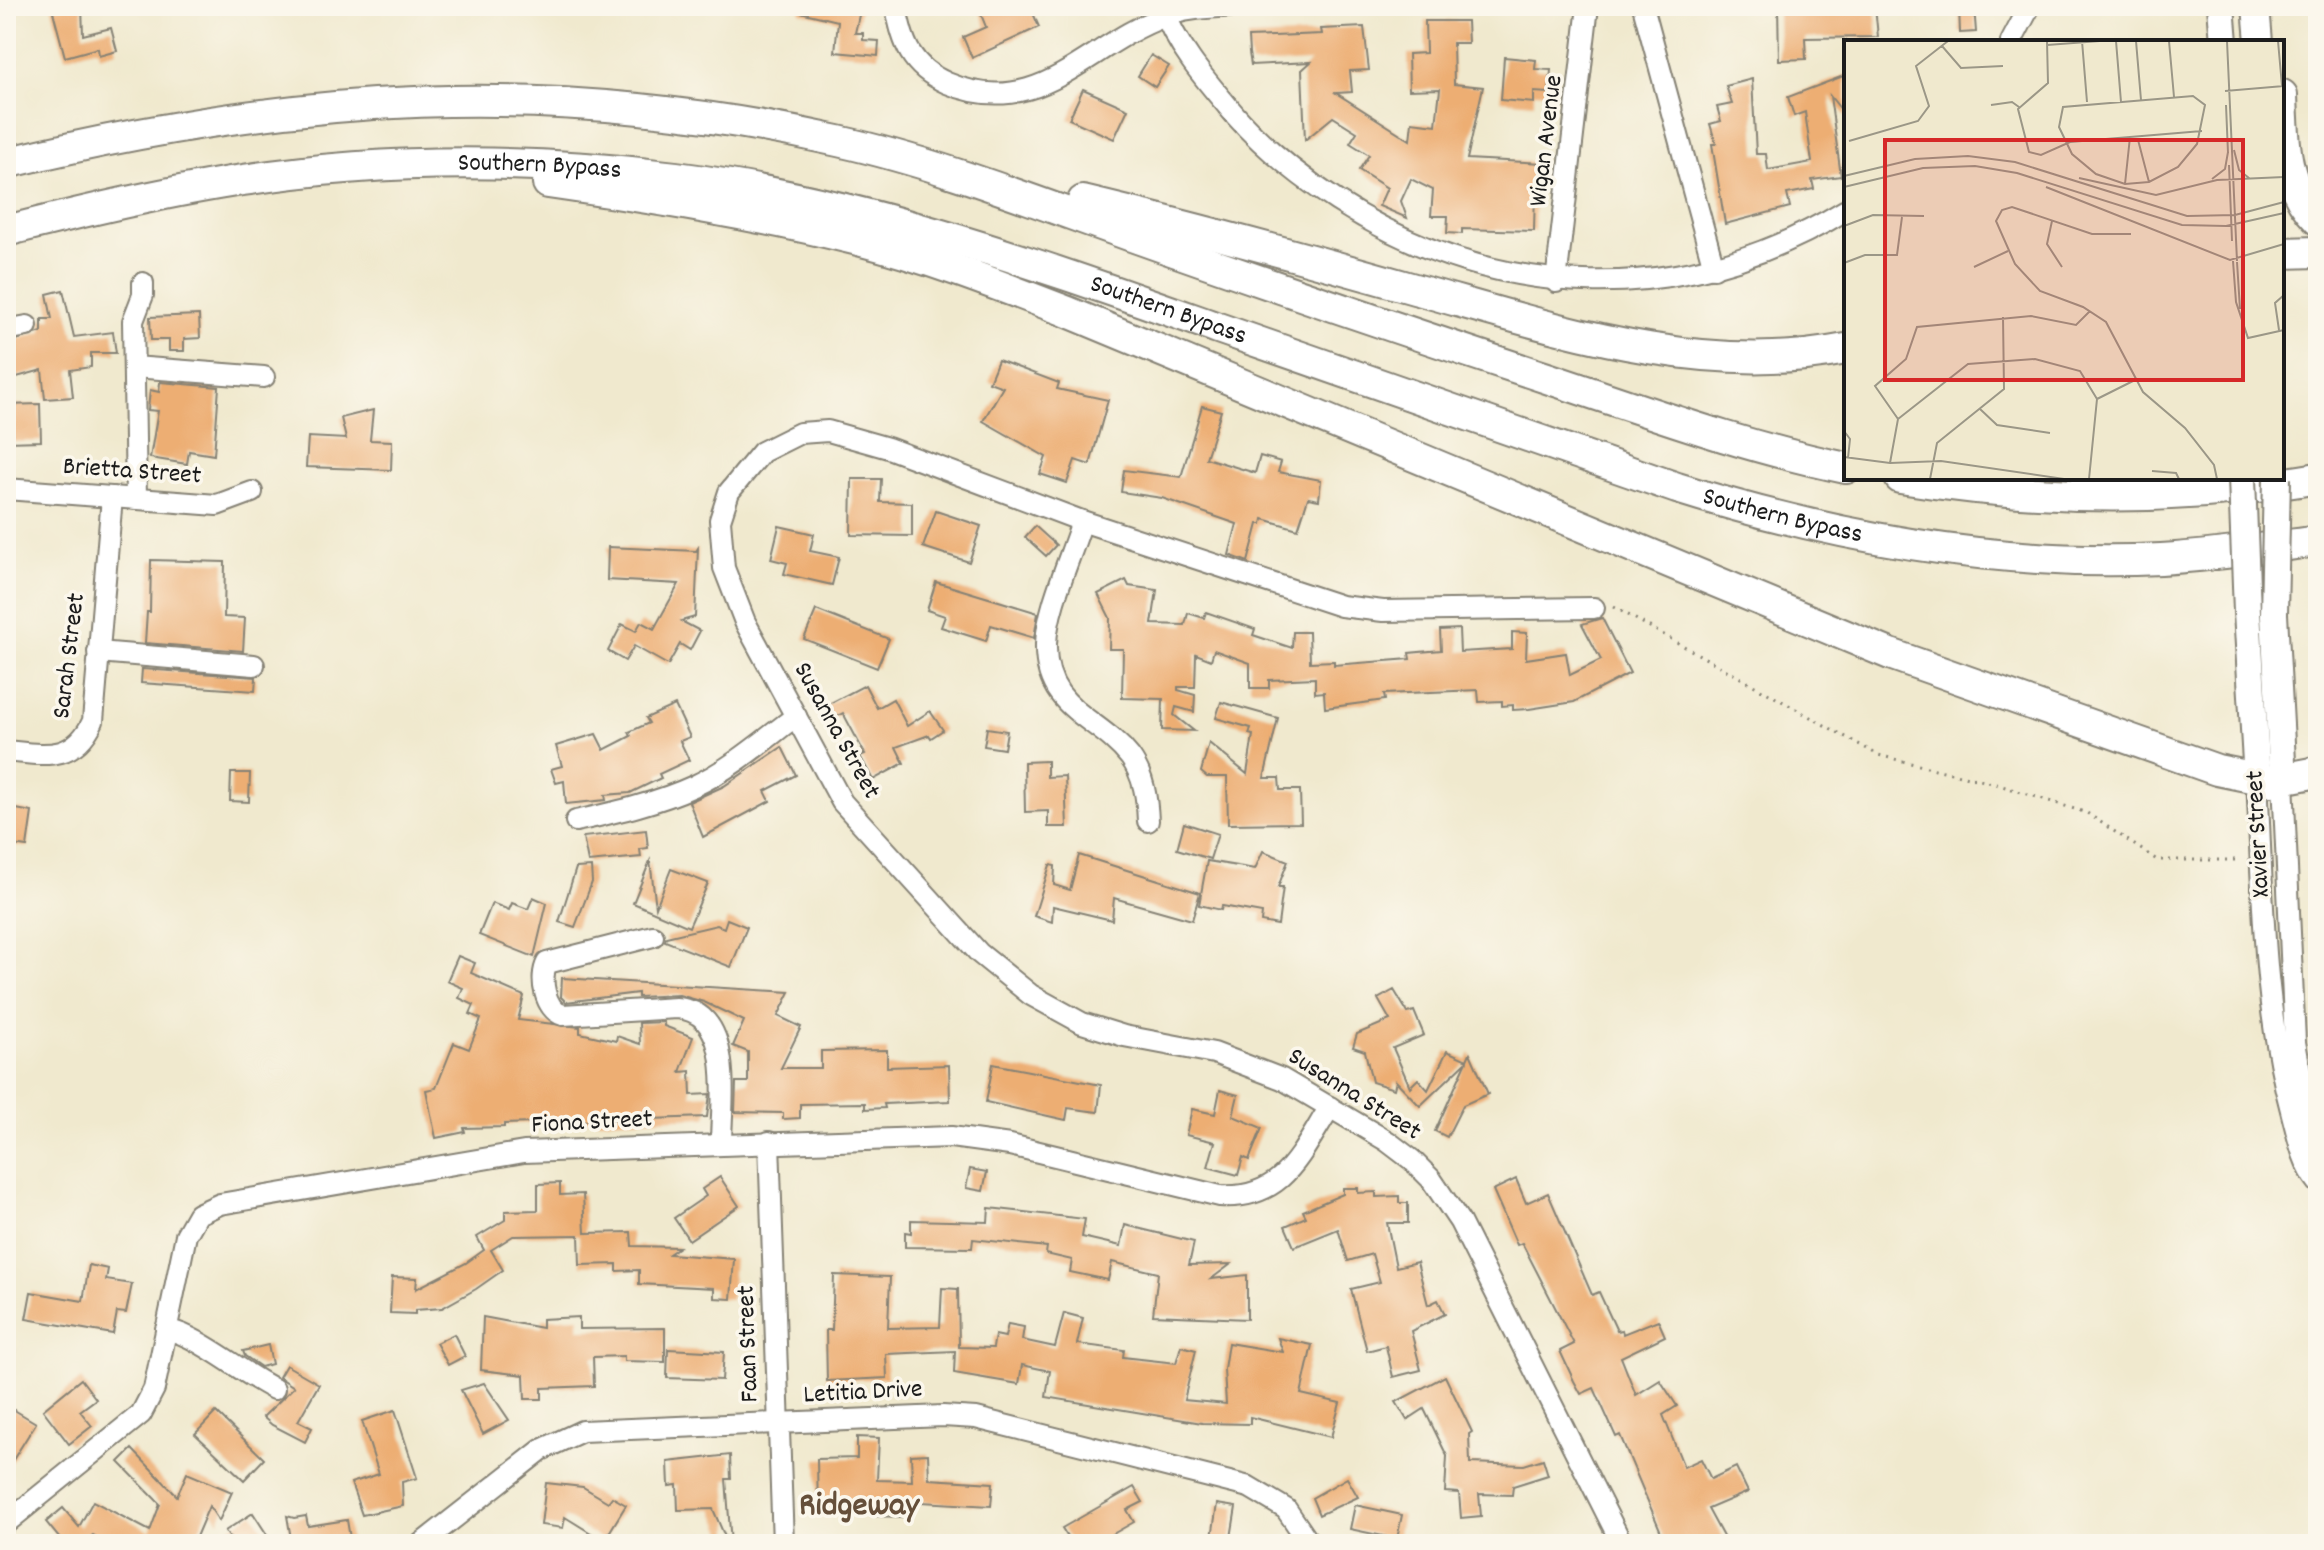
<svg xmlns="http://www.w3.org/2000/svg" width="2324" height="1550" viewBox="0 0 2324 1550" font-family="Dekko,sans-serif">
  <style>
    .building { fill: #edae73 }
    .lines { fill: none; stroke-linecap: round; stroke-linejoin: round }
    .minor-casing { stroke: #868275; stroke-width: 24 }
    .major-casing { stroke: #868275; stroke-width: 30 }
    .highway-casing { stroke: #868275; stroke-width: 34 }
    .path { stroke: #868275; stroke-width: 3; stroke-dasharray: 2 6; stroke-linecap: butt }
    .minor { stroke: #fff; stroke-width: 20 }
    .major { stroke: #fff; stroke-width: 26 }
    .highway { stroke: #fff; stroke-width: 30 }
    .major-bridge-casing { stroke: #868275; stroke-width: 30; stroke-linecap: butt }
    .major-bridge { stroke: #fff; stroke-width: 26 }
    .labels { text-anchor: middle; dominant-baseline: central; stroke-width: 7; stroke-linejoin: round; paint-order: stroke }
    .street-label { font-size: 26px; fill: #1c1c1c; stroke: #fbf7ec }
    .district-label { font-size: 34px; font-weight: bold; fill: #654f3a; stroke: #fbf7ec }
    .inset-road { fill: none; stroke: #9b9787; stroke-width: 2 }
    .view { fill: #d62828; fill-opacity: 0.15; stroke: #d62828; stroke-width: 4 }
    .inset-edge { fill: none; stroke: #1c1c1c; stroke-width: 4 }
  </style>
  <rect width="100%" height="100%" fill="#fbf7ec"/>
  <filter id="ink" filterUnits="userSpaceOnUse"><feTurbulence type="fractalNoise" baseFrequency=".0125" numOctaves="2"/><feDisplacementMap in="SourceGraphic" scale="16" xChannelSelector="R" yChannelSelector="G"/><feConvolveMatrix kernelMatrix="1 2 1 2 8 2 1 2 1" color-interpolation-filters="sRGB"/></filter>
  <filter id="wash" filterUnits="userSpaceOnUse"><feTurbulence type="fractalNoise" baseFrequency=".006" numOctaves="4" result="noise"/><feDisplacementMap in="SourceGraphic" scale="32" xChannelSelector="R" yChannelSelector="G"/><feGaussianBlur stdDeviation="1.8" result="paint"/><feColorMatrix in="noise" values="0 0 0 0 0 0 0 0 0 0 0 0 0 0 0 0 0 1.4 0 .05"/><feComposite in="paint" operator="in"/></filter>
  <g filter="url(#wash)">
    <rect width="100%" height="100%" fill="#f0e9ce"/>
    <g id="blocks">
      <g class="building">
        <polygon points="82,6 83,35 111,28 117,51 99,56 98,48 65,57 52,8"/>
        <polygon points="801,6 861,6 855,33 863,33 863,40 879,41 878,56 835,52 838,21 800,12"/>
        <polygon points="994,6 1030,6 1039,27 972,58 963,37 986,27 980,12"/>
        <polygon points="1778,6 1875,6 1878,37 1805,38 1806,59 1779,60"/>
        <polygon points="1959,6 1974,6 1976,32 1960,33"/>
        <polygon points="1425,21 1467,21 1468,43 1453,43 1454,84 1483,87 1467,159 1543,163 1542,189 1535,189 1534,231 1462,229 1462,234 1447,233 1448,216 1431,216 1433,190 1411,179 1401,201 1407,218 1379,206 1387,188 1359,170 1369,155 1350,143 1357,132 1333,117 1305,140 1302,70 1311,62 1251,65 1249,53 1248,37 1322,34 1321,29 1364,27 1369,70 1350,71 1352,92 1336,93 1410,140 1412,122 1436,125 1440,89 1409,90 1408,54 1426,53"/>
        <polygon points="1151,55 1169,66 1155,87 1138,76"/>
        <polygon points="1504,57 1536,60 1535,69 1551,70 1549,93 1534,92 1534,103 1501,100"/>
        <polygon points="1846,75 1846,116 1830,96 1841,176 1812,180 1814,189 1787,194 1790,207 1725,224 1712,144 1716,144 1710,124 1721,121 1717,107 1732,104 1726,86 1752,79 1756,154 1766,154 1768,170 1812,162 1805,112 1794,116 1788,97"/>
        <polygon points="1083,89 1128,109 1114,139 1069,119"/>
        <polygon points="63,290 74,337 113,332 116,353 91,353 91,367 70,370 73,397 45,399 42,370 6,380 6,343 42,332 42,319 52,319 47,294"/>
        <polygon points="199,315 200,338 184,339 184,351 169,351 169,340 151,340 150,317"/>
        <polygon points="998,360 1059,383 1057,389 1108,400 1090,465 1075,460 1067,483 1040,474 1046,457 983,421 1003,387 989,382"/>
        <polygon points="160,382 219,387 214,455 189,451 187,464 150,458 158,411 148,410 150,390 159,392"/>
        <polygon points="40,404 41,441 6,442 6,405"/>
        <polygon points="1202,406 1221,411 1206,458 1255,473 1260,456 1281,462 1278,472 1321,480 1319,500 1308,498 1298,529 1263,519 1262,524 1258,524 1248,562 1229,555 1237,524 1162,498 1121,492 1124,470 1181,477"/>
        <polygon points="373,410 370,440 392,441 391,470 306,467 308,437 346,439 341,418"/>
        <polygon points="852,479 881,479 880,502 912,503 912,536 851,535"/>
        <polygon points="936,511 981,526 969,562 923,547"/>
        <polygon points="779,526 814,534 810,551 839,557 832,585 784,574 787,563 771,559"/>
        <polygon points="1035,526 1056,545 1046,556 1025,537"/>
        <polygon points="608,547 696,551 698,548 695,617 681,621 700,631 690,650 680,644 668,665 634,646 625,661 608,651 622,624 636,631 641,622 654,629 679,584 607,580"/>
        <polygon points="151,560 225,562 224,617 245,618 243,651 145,643 147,612 150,612"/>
        <polygon points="1126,580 1129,586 1157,590 1152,624 1185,625 1188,613 1204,618 1206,612 1255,629 1253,635 1292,648 1293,632 1309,632 1310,662 1334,661 1334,665 1410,659 1409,653 1441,650 1440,630 1459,629 1460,652 1512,649 1512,632 1527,633 1526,659 1566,653 1570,675 1601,660 1582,624 1602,618 1630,673 1574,702 1529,709 1513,710 1513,705 1502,706 1502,701 1479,702 1478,690 1384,694 1385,700 1325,708 1324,692 1315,693 1315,678 1269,680 1269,688 1250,688 1250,663 1214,650 1211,660 1196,654 1195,687 1178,687 1178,690 1195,695 1194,712 1176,707 1174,715 1194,731 1162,730 1163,699 1122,698 1123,649 1109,649 1110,618 1098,594"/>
        <polygon points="936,582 1038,613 1034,638 991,625 986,641 941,627 945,616 927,610"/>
        <polygon points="816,610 889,639 877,668 804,639"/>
        <polygon points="142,669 256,677 255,691 141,683"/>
        <polygon points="865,685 877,708 893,699 907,726 930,711 943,730 931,738 929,735 896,747 904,763 873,780 860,756 865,754 843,713 832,719 825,706"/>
        <polygon points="1221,702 1278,718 1264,778 1279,778 1280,790 1300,790 1301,823 1228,824 1227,777 1207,777 1201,772 1209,743 1247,774 1253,735 1249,734 1251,728 1216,718"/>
        <polygon points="675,705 690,737 680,741 689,760 659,774 661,778 630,793 605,795 606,800 566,804 564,781 556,783 551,769 562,766 556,746 596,734 604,750 631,736 629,732 649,723 646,718"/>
        <polygon points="987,728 1007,731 1004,749 984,746"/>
        <polygon points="782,747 796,775 765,791 770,801 703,837 689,802 724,786"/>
        <polygon points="1047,761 1047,777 1065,776 1067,827 1048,827 1048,811 1025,812 1024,762"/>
        <polygon points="231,773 250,773 249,802 230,801"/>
        <polygon points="6,807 32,812 27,847 6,844"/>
        <polygon points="1184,823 1218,834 1210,859 1177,849"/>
        <polygon points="646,830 648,848 640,849 641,857 588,862 583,837"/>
        <polygon points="1263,851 1288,861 1278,887 1283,887 1278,925 1261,922 1262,913 1222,906 1221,910 1199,905 1207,861 1255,869"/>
        <polygon points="1079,855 1200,893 1192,920 1114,898 1112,920 1053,906 1052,922 1034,916 1050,865 1055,866 1054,885 1070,890"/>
        <polygon points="650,861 656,907 671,869 708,883 689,927 633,903"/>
        <polygon points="591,867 592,882 575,927 559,922 576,868"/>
        <polygon points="533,897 547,903 534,957 479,935 492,903 509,910 512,903 528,909"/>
        <polygon points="727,919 747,927 731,967 665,941 666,937 717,925 724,928"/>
        <polygon points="458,956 475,963 471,973 524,996 518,1020 580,1027 580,1033 616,1041 617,1036 640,1044 639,1023 664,1022 664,1026 693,1037 680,1072 690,1071 691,1095 710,1094 707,1117 504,1124 504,1127 464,1128 465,1132 436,1138 426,1090 436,1088 454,1043 469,1049 481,1019 470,1014 474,1005 459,998 463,988 447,981"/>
        <polygon points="562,978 790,992 778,1016 801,1027 781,1068 821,1068 821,1051 887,1050 887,1067 949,1065 950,1101 884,1104 885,1108 865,1109 865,1103 800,1104 800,1118 783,1119 783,1113 735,1112 736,1082 748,1082 748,1052 733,1046 744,1021 704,1002 679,995 638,997 638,993 566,1002 561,997"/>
        <polygon points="1394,990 1408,1013 1414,1011 1424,1035 1393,1048 1410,1087 1418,1079 1428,1090 1447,1051 1467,1060 1470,1053 1488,1094 1463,1105 1447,1137 1435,1131 1467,1061 1420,1106 1396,1081 1394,1089 1372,1082 1365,1051 1353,1047 1357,1034 1390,1020 1378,999"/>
        <polygon points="993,1064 1101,1085 1098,1112 1068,1108 1066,1120 986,1102"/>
        <polygon points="1220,1090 1238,1095 1233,1116 1262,1128 1249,1160 1243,1157 1238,1175 1208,1167 1215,1142 1186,1135 1192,1109 1215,1114"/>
        <polygon points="970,1169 987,1172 983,1191 966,1188"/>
        <polygon points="720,1177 739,1206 689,1240 674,1218 706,1196 702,1189"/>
        <polygon points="1516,1179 1526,1203 1548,1193 1592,1295 1599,1292 1617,1331 1622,1330 1623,1334 1658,1320 1665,1336 1621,1357 1636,1395 1660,1380 1677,1406 1663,1415 1684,1467 1701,1459 1711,1479 1736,1467 1748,1492 1708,1509 1727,1544 1666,1544 1620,1435 1616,1437 1594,1388 1581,1394 1574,1381 1560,1351 1574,1344 1522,1243 1517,1245 1493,1190"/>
        <polygon points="560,1183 560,1195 583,1194 585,1233 631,1232 632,1246 679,1247 669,1254 734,1259 731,1299 714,1298 714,1288 639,1284 639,1270 617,1271 617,1264 580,1265 579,1235 513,1236 491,1250 503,1270 476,1289 442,1308 415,1310 415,1314 390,1313 392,1277 417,1278 416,1289 466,1263 484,1250 477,1237 505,1220 505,1211 538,1210 538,1184"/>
        <polygon points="1343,1188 1358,1188 1358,1193 1376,1192 1376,1197 1399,1196 1399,1203 1408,1203 1408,1223 1387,1223 1396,1267 1417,1262 1428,1305 1438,1300 1445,1314 1411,1331 1421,1370 1393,1377 1386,1346 1367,1351 1351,1289 1380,1282 1372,1254 1348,1261 1338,1229 1294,1247 1285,1226 1306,1217 1303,1211 1343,1194"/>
        <polygon points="989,1208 1085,1219 1082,1237 1121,1246 1125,1225 1194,1242 1189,1265 1231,1264 1211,1279 1247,1275 1247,1319 1153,1315 1158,1273 1112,1262 1108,1280 1070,1272 1072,1260 1046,1254 1047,1247 973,1239 972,1248 905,1247 905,1232 911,1233 911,1220 988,1222"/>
        <polygon points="89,1265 108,1269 106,1280 132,1284 126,1313 117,1312 113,1334 26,1319 31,1292 83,1301"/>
        <polygon points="834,1275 890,1277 888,1328 940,1327 942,1288 958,1289 959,1347 993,1348 995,1335 1005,1337 1008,1324 1024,1327 1022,1340 1055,1347 1064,1313 1083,1318 1077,1344 1124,1350 1123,1357 1176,1363 1181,1346 1196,1350 1184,1400 1226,1404 1224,1369 1228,1343 1283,1352 1278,1338 1312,1345 1301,1394 1340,1403 1331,1437 1250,1417 1250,1424 1202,1423 1046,1397 1050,1371 1022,1365 1019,1384 954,1373 955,1351 886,1354 887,1378 827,1381 826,1330 832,1330"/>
        <polygon points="483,1317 542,1328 542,1319 579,1317 579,1329 665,1328 665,1362 624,1361 624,1356 593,1357 594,1386 542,1388 542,1399 525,1399 524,1375 481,1370"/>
        <polygon points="454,1334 465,1356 448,1365 436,1343"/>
        <polygon points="268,1345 272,1364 261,1367 245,1356 243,1351"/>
        <polygon points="668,1349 724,1352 722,1380 667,1378"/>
        <polygon points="286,1365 319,1384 298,1421 312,1428 305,1442 272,1425 263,1417 294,1387 279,1377"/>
        <polygon points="1445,1376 1472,1432 1469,1434 1470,1463 1524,1465 1543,1459 1548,1475 1513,1486 1512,1495 1479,1494 1481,1516 1461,1518 1459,1493 1445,1492 1447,1456 1424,1409 1407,1420 1396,1402"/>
        <polygon points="81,1379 96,1399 80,1411 92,1426 69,1444 43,1410"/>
        <polygon points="484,1383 509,1420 483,1434 461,1390"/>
        <polygon points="6,1405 36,1423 6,1471"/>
        <polygon points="395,1410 417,1478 402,1482 403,1506 362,1515 351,1483 379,1474 362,1421"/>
        <polygon points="216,1412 264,1459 244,1480 195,1434"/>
        <polygon points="857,1437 879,1438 877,1480 912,1481 911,1455 928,1454 929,1479 993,1483 991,1506 904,1501 903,1517 871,1516 872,1501 836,1502 836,1513 818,1514 817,1459 857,1458"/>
        <polygon points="132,1449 177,1496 187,1473 232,1492 219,1521 209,1506 193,1544 109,1544 93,1535 88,1539 92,1544 64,1544 46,1522 63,1508 79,1527 93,1501 150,1531 160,1504 119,1462"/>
        <polygon points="730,1455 731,1479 726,1479 731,1544 728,1544 713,1509 678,1510 677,1485 669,1486 668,1462"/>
        <polygon points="1347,1478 1358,1497 1319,1515 1312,1498"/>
        <polygon points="546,1483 583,1487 608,1502 612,1497 626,1505 604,1541 565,1517 563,1528 541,1525"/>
        <polygon points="1134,1487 1143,1502 1127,1510 1134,1522 1095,1544 1072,1544 1062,1528"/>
        <polygon points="1217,1504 1236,1507 1230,1544 1211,1544"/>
        <polygon points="1355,1505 1402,1515 1397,1539 1350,1529"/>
        <polygon points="253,1513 273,1544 234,1544 225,1531"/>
        <polygon points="287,1516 294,1518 306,1516 308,1526 347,1520 351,1544 292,1544"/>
      </g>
    </g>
  </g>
  <g filter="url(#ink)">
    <use href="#blocks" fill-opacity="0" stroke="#868275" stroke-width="2"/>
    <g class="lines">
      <g class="minor-casing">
        <g id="minor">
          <path d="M 896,6 C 902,43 911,67 947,83 C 1040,122 1086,44 1166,16 C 1187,8 1211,8 1233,6"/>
          <path d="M 1162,6 C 1176,47 1208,83 1236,116 C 1266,150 1299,176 1337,201 C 1497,304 1683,309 1846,210"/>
          <polyline points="1643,6 1714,268"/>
          <polyline points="2011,42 2030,6"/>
          <polyline points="1556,282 1588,6"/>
          <polyline points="6,330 27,326"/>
          <polyline points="134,367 264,377"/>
          <polyline points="6,489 217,505 252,492"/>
          <polyline points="136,499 133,321 143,295 143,283"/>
          <path d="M 1082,521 C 1071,557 1047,608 1046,644 C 1044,710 1098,716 1130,757 C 1144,776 1147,798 1148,821"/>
          <polyline points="1594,608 1383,611 1341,606 1082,521 888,448 828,431 800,433 762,452 729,492 720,520 724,568 745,622 842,802 979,953 1031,995 1082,1023 1124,1036 1214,1053 1282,1079 1387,1141 1412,1160 1431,1179 1460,1222 1622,1544"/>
          <polyline points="98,652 254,665"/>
          <path d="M 6,751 C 45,755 74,762 93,721 L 112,497"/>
          <path d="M 2257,779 C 2263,893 2262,1004 2292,1114 C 2298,1137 2303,1164 2318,1182"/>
          <polyline points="2283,780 2295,1042 2312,1139"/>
          <path d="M 576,821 C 616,812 657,803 694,786 C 731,769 764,740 796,716"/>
          <path d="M 653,936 L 547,963 C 539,978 545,1010 563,1015 L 676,1008 C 736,1011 721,1102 721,1144"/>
          <polyline points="769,1142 783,1544"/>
          <path d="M 166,1329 C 199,1336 240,1372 274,1389"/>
          <path d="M 6,1523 L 141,1414 L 154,1389 L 186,1235 L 198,1214 L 220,1204 L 524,1152 L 951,1137 L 1010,1145 L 1220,1196 C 1284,1200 1300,1154 1330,1107"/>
          <polyline points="421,1544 541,1450 582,1431 943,1416 976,1418 1249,1487 1286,1509 1310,1544"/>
        </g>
      </g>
      <g class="major-casing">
        <g id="major">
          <polyline points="2221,6 2224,42"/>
          <polyline points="2256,6 2259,42"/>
          <polyline points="2247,612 2257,779"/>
          <polyline points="2274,614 2283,780"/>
        </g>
      </g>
      <g class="highway-casing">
        <g id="highway">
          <path d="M 2282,95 C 2284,142 2283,185 2318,220"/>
          <path d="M 6,163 C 292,93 549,77 838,141 C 937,163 1033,201 1129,235 C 1267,284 1405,331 1544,377 C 1644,410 1743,447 1846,468"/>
          <path d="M 548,183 C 651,198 754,214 854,239 C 927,257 998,285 1068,312 L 1890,654 L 2217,770 L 2271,781 L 2318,772"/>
          <path d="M 1083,201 C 1193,227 1302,257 1411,288 C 1552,327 1698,378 1846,349"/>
          <path id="s1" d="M 6,231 C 84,211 163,192 243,180 C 385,158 534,159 676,177 C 864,201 1040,265 1218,328 C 1371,381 1524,434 1677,488 C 1833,537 1996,567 2161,559 C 2214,556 2266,548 2318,541"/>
          <polyline points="2282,253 2318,252"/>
          <path d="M 1900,478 C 2038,500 2180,502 2318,478"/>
        </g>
      </g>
      <polyline class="path" points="1614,607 1878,755 1996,784 2087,813 2157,860 2241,860"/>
      <use href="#minor" class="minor"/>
      <use href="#major" class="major"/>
      <use href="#highway" class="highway"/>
      <g class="major-bridge-casing">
        <g id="major-bridge">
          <polyline points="2242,478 2247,612"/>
          <polyline points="2274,614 2277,478"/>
        </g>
      </g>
      <use href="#major-bridge" class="major-bridge"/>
    </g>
  </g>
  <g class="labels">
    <g class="street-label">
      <text transform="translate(1547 141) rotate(-83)">Wigan Avenue</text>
      <text stroke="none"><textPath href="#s1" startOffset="540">Southern Bypass</textPath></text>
      <text stroke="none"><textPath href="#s1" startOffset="1188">Southern Bypass</textPath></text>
      <text transform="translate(132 472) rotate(4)">Brietta Street</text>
      <text stroke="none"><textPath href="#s1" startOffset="1836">Southern Bypass</textPath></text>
      <text transform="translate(70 656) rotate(-83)">Sarah Street</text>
      <text transform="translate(836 731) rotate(61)">Susanna Street</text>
      <text transform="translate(2259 834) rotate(-93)">Xavier Street</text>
      <text transform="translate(1354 1095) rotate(32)">Susanna Street</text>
      <text transform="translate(592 1123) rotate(-3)">Fiona Street</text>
      <text transform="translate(749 1344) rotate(-92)">Faan Street</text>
      <text transform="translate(863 1393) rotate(-3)">Letitia Drive</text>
    </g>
    <g class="district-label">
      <text x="859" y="1507">Ridgeway</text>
    </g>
  </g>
  <g transform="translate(1844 40)">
    <rect width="440" height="440" fill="#f0e9ce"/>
    <path class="inset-road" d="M 203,1 L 204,43 L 174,69 L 185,112 L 197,115 L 226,102 L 358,91M 238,1 L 243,62M 272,1 L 277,62M 292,1 L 297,60M 325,1 L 330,57M 383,1 L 393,221M 434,1 L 438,46M 203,5 L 256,1M 98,6 L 117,28 L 159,26M 381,51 L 440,46M 349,56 L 361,65 L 353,104 L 334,127 L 305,142 L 281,144 L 252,134 L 228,114 L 215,87 L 219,67 ZM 147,65 L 168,62 L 175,67M 382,65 L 384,113M 293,96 L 305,142M 5,101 L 74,81 L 85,66 L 72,26 L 104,1M 390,110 L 395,130 L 405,138M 385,125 L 388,201M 0,136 L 71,119 L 124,116 L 171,122 L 343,176 L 391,175 L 440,162M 235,138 L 312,155 L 373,140 L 440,137M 368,139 L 381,129 L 384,112M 281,144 L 286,97M 0,147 L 79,128 L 131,126 L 173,133 L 338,185 L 382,186 L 440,173M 202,147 L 386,220 L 440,204M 208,181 L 203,204 L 218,227M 0,186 L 29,175 L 80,176M 287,194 L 248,194 L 168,167 L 158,170 L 152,181 L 171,224 L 196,251 L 239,267 L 262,282 L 299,352 L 341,388 L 370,425 L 373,439M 389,221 L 392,262 L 404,298 L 440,290M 393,222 L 396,269M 0,223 L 21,215 L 53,215 L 58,177M 130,227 L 164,211M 435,290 L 431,263 L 440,255M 253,359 L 291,340M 136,369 L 153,385 L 206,393M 54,379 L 31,346 L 62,319 L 73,287 L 187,276 L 232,285 L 246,271M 0,391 L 6,399 L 4,418M 0,417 L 46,423 L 97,421 L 220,439M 46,423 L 54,379 L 124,324 L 191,319 L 236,331 L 253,359 L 245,439M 308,431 L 332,433 L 335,439M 86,439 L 93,403 L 160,349 L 159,277"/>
    <path class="view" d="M 41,100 L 399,100 L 399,340 L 41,340 Z"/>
    <rect width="440" height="440" class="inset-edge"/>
  </g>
  <rect width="2324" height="1550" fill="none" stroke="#fbf7ec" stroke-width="32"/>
</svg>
